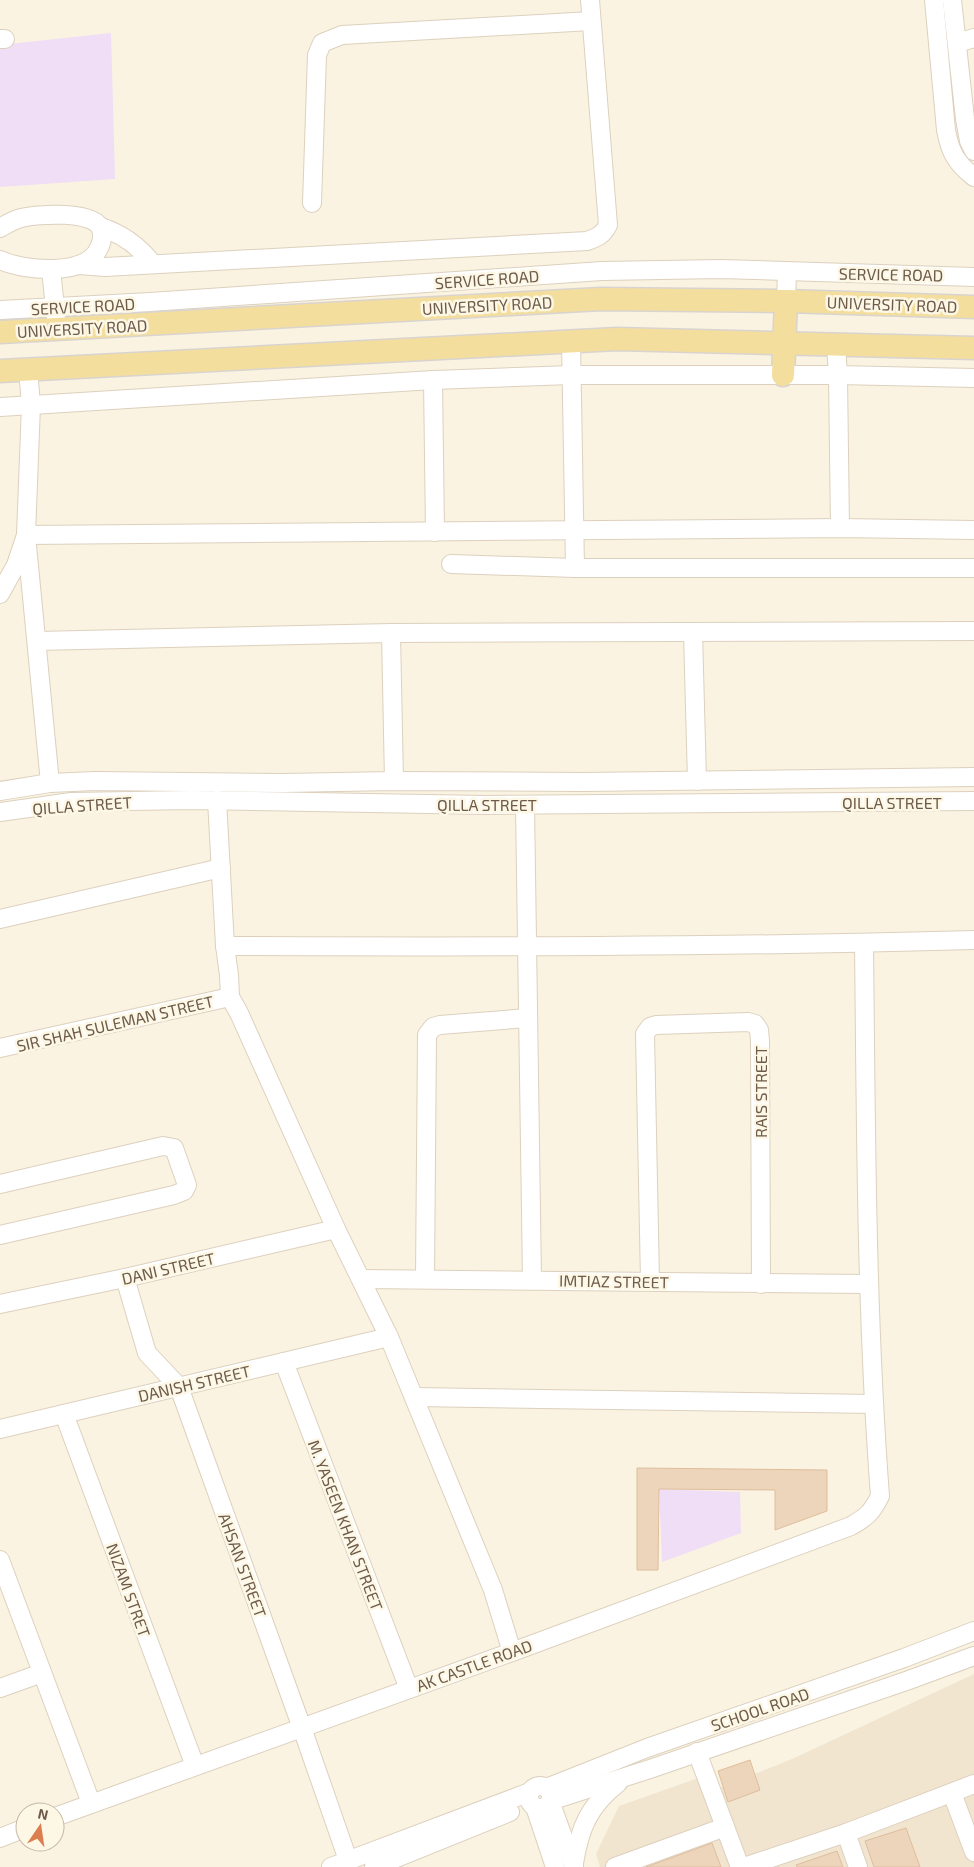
<svg xmlns="http://www.w3.org/2000/svg" width="974" height="1867" viewBox="0 0 974 1867" font-family="'Exo 2',sans-serif">
  <style>
    .residential { fill: #f1e5d0 }
    .education { fill: #f0def6 }
    .building { fill: #edd5bb; stroke: #debd9c }
    .lines { fill: none; stroke-linecap: round; stroke-linejoin: round }
    .minor-casing { stroke: #ddd0be; stroke-width: 20 }
    .major-casing { stroke: #d9d4d0; stroke-width: 25 }
    .minor { stroke: #fff; stroke-width: 18 }
    .major { stroke: #f4de9e; stroke-width: 22 }
    .labels { text-anchor: middle; dominant-baseline: central; stroke-width: 5; stroke-linejoin: round; paint-order: stroke }
    .street-label { font-size: 16px; fill: #6e5b4a; stroke: #fdf7e6 }
  </style>
  <rect width="100%" height="100%" fill="#faf3e1"/>
  <polygon class="residential" points="974,1674 974,1867 600,1867 596,1854 619,1806 701,1777 707,1793 792,1759"/>
  <g class="education">
    <polygon points="111,33 115,179 0,187 0,45"/>
    <polygon points="659,1489 740,1492 741,1533 662,1562"/>
  </g>
  <g class="building">
    <polygon points="637,1468 827,1470 827,1511 775,1530 775,1490 659,1489 658,1570 637,1570"/>
    <polygon points="750,1760 760,1790 728,1802 718,1771"/>
    <polygon points="906,1828 920,1867 874,1867 865,1841"/>
    <polygon points="712,1843 721,1867 646,1867"/>
    <polygon points="837,1851 843,1867 797,1867 796,1865"/>
  </g>
  <g class="lines">
    <g class="minor-casing">
      <g id="minor">
        <path d="M 934,0 L 946,130 C 950,152 956,163 974,177"/>
        <polyline points="952,0 965,119 969,141 974,151"/>
        <polyline points="0,39 5,39"/>
        <polyline points="957,43 974,38"/>
        <polyline points="312,203 317,55 322,43 342,35 591,21"/>
        <path d="M 101,227 C 122,234 138,245 152,263"/>
        <path d="M 0,228 C 7,224 13,220 21,218 C 37,214 95,210 101,229 C 103,235 102,242 99,248 C 86,277 24,271 0,260"/>
        <path d="M 79,265 L 105,267 L 587,241 C 598,237 603,235 608,225 L 590,0"/>
        <polyline points="51,269 56,318"/>
        <polyline points="786,301 787,272"/>
        <polyline points="0,310 150,302 602,271 721,269 974,277"/>
        <polyline points="571,341 575,568"/>
        <polyline points="836,345 838,375 840,528"/>
        <polyline points="28,369 31,405 26,535 50,783"/>
        <polyline points="433,380 435,532"/>
        <polyline points="0,407 433,380 571,375 838,375 974,378"/>
        <polyline points="451,564 575,568 974,568"/>
        <polyline points="0,594 16,565 26,535 840,528 974,530"/>
        <polyline points="693,632 697,781"/>
        <polyline points="391,633 394,781"/>
        <polyline points="37,641 391,633 974,631"/>
        <polyline points="0,791 50,783 95,781 283,783 394,781 583,782 974,777"/>
        <polyline points="217,800 225,946 229,975 230,997 239,1013 336,1229 389,1337 493,1590 512,1652"/>
        <polyline points="525,805 532,1280"/>
        <polyline points="0,812 71,802 191,800 485,805 974,801"/>
        <polyline points="0,919 221,868"/>
        <path d="M 225,946 C 475,947 724,947 974,940"/>
        <polyline points="0,1048 230,997"/>
        <polyline points="0,1184 163,1146 174,1148 187,1185 184,1191 174,1195 0,1235"/>
        <polyline points="125,1278 147,1353 179,1387 302,1728 348,1860"/>
        <polyline points="361,1279 868,1284"/>
        <polyline points="425,1279 427,1035 433,1027 440,1025 528,1018"/>
        <polyline points="650,1281 645,1034 650,1027 656,1025 748,1022 755,1024 759,1030 760,1041 761,1284"/>
        <polyline points="0,1304 125,1278 336,1229"/>
        <polyline points="284,1362 409,1689"/>
        <polyline points="414,1397 873,1404"/>
        <polyline points="64,1414 195,1766"/>
        <polyline points="0,1429 389,1337"/>
        <polyline points="0,1560 91,1803"/>
        <polyline points="0,1688 42,1673"/>
        <polyline points="697,1752 740,1867"/>
        <circle cx="540" cy="1797" r="11"/>
        <polyline points="546,1788 647,1748 904,1658 974,1631"/>
        <polyline points="952,1793 974,1852"/>
        <polyline points="535,1807 555,1867"/>
        <path d="M 55,1817 L 512,1652 L 851,1526 C 867,1517 872,1512 880,1496 C 866,1312 866,1128 864,943"/>
        <polyline points="846,1833 858,1867"/>
        <polyline points="0,1838 25,1828"/>
        <path d="M 574,1863 C 580,1827 589,1806 618,1783"/>
        <polyline points="331,1867 530,1792"/>
        <polyline points="374,1867 510,1812"/>
        <polyline points="574,1867 550,1801 653,1768 909,1680 974,1656"/>
        <polyline points="615,1867 725,1827"/>
        <polyline points="744,1867 846,1833 974,1784"/>
      </g>
    </g>
    <g class="major-casing">
      <g id="major">
        <polyline points="0,332 601,299 786,301 974,307"/>
        <polyline points="0,371 617,339 974,348"/>
        <polyline points="783,375 786,301"/>
      </g>
    </g>
    <use href="#minor" class="minor"/>
    <use href="#major" class="major"/>
  </g>
  <g class="labels">
    <g class="street-label">
      <text transform="translate(891 274) rotate(1)">SERVICE ROAD</text>
      <text transform="translate(487 279) rotate(-4)">SERVICE ROAD</text>
      <text transform="translate(892 304) rotate(2)">UNIVERSITY ROAD</text>
      <text transform="translate(487 305) rotate(-3)">UNIVERSITY ROAD</text>
      <text transform="translate(83 306) rotate(-3)">SERVICE ROAD</text>
      <text transform="translate(82 328) rotate(-3)">UNIVERSITY ROAD</text>
      <text x="892" y="802">QILLA STREET</text>
      <text x="487" y="804">QILLA STREET</text>
      <text transform="translate(82 805) rotate(-4)">QILLA STREET</text>
      <text transform="translate(115 1023) rotate(-13)">SIR SHAH SULEMAN STREET</text>
      <text transform="translate(760 1092) rotate(-90)">RAIS STREET</text>
      <text transform="translate(168 1268) rotate(-13)">DANI STREET</text>
      <text transform="translate(614 1281) rotate(1)">IMTIAZ STREET</text>
      <text transform="translate(194 1383) rotate(-13)">DANISH STREET</text>
      <text transform="translate(346 1525) rotate(69)">M. YASEEN KHAN STREET</text>
      <text transform="translate(243 1565) rotate(70)">AHSAN STREET</text>
      <text transform="translate(129 1590) rotate(70)">NIZAM STRET</text>
      <text transform="translate(474 1665) rotate(-20)">AK CASTLE ROAD</text>
      <text transform="translate(760 1709) rotate(-19)">SCHOOL ROAD</text>
    </g>
  </g>
  <g transform="translate(40 1827) rotate(13)"><circle r="24" fill="#fdf7e6" stroke="#c4b9a8"/>
  <path d="M0-4L9 19L0 12L-9 19Z" fill="#db7f4f"/>
  <text y="-8" font-size="14" font-weight="bold" text-anchor="middle" fill="#6e5b4a">N</text>
  </g>
</svg>
